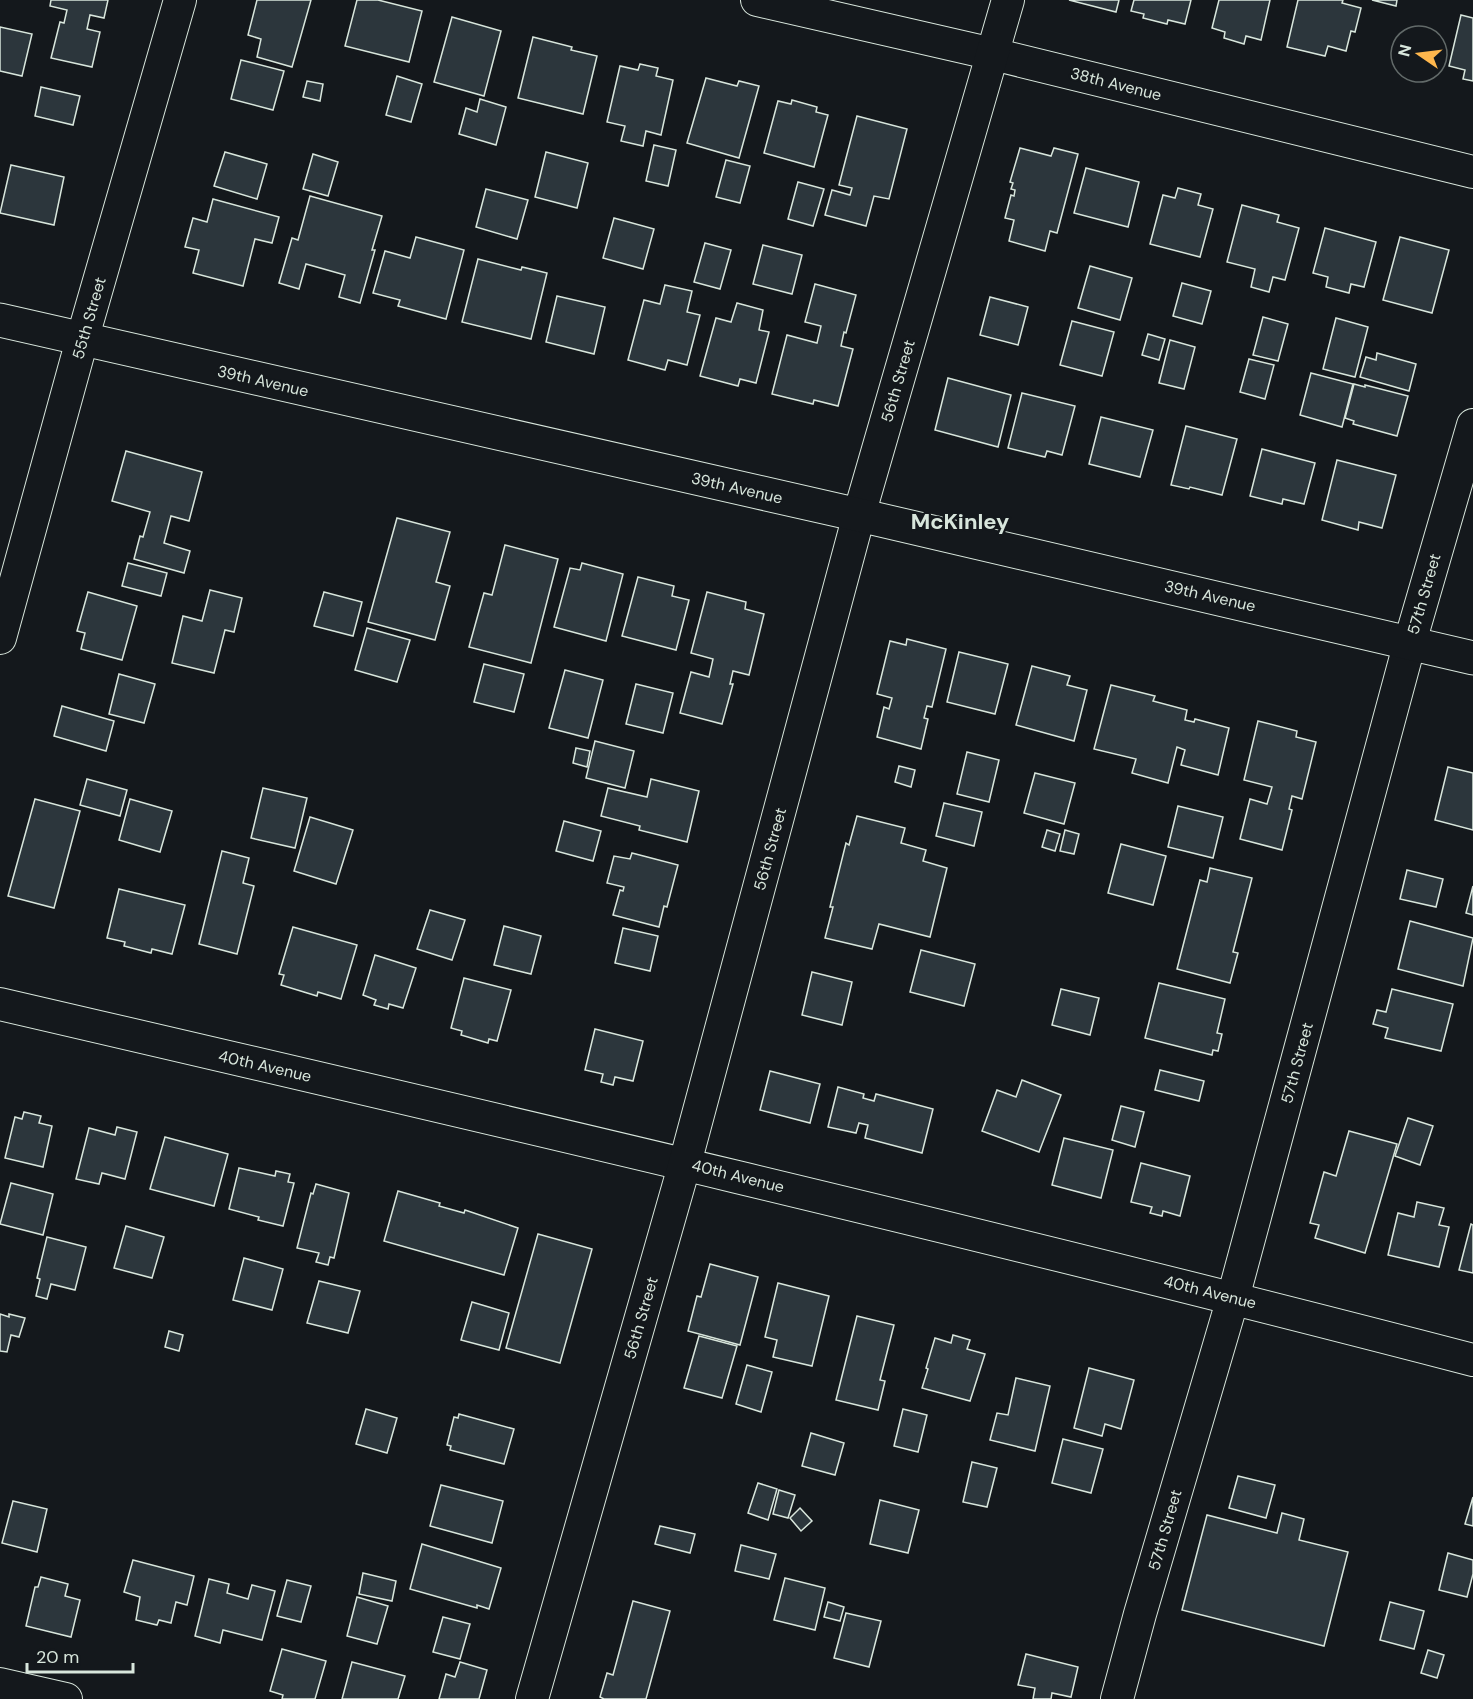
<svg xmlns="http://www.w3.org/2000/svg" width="1473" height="1699" viewBox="0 0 1473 1699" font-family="'DM Sans',sans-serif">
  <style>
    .building { fill: #2c363c; stroke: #d8e6dc; stroke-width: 1.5 }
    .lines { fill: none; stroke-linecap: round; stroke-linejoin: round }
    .street-casing { stroke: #d8e6dc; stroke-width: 34 }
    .secondary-casing { stroke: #d8e6dc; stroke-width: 35 }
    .street { stroke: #14181c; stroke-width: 32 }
    .secondary { stroke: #14181c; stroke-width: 33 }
    .labels { text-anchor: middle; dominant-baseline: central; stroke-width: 4.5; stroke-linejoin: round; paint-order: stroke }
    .street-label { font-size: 16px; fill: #d8e6dc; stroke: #14181c }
    .district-label { font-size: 22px; font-weight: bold; fill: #d8e6dc; stroke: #14181c }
  </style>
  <rect width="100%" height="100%" fill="#14181c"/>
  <g class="building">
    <polygon points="51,0 108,0 104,18 90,15 87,29 100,32 92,67 51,58 60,22 64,23 67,10 50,6"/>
    <polygon points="257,0 311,0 292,67 257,57 261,39 248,35"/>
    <polygon points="357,0 378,0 422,11 409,62 345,46"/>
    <polygon points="1069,0 1119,0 1116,12"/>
    <polygon points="1134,0 1191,0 1185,24 1168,20 1167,24 1143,18 1144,14 1131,11"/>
    <polygon points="1219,0 1270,0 1261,40 1246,36 1244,44 1224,38 1225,32 1212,28"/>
    <polygon points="1298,0 1343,0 1342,3 1361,8 1355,32 1351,31 1346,51 1328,46 1325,56 1287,47"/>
    <polygon points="1372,0 1397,0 1396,6"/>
    <polygon points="1461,15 1473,18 1473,81 1463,79 1465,70 1449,66"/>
    <polygon points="452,17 501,31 484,96 434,82"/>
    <polygon points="0,27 32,34 22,76 0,71"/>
    <polygon points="533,37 572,47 571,50 597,56 583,114 518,98"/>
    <polygon points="241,60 284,71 273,110 231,99"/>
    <polygon points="640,64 658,68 656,76 673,80 661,135 646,131 643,146 621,141 625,126 607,122 620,66 638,70"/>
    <polygon points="397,76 422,84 411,122 386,115"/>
    <polygon points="706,78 737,86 739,81 759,86 739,158 687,143"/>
    <polygon points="307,81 323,84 320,101 303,97"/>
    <polygon points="41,87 80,96 73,125 35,116"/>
    <polygon points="480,99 506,107 496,145 459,134 466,108 477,112"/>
    <polygon points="792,100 817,107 816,112 828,115 814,167 764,153 778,101 791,104"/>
    <polygon points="857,116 907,129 889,199 874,196 866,226 825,215 832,190 850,195 852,188 839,185"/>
    <polygon points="654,145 676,150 668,186 646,181"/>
    <polygon points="1020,148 1051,156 1054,148 1078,154 1057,233 1050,231 1045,251 1009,241 1014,220 1005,218 1011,195 1014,196 1015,190 1011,189 1013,183 1010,182"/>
    <polygon points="225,152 267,164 257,199 214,186"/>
    <polygon points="546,152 588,163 577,208 535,197"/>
    <polygon points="313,154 338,162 328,196 303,189"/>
    <polygon points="726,160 750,166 740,203 716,197"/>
    <polygon points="11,165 64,177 54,225 0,213"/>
    <polygon points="1086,168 1139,182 1128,227 1074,213"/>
    <polygon points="798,182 824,189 813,226 788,219"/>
    <polygon points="1178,188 1201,194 1198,205 1213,209 1200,257 1150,244 1163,195 1175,198"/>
    <polygon points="486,189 528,200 517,239 476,227"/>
    <polygon points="310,196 382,216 372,250 375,250 360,303 339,297 345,275 306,264 299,289 279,283 292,238 298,240"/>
    <polygon points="213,199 279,217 272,243 255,239 243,286 193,273 199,250 185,247 193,218 207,222"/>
    <polygon points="1242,205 1279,215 1277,222 1299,228 1285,280 1273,277 1269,292 1251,287 1255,269 1227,262"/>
    <polygon points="614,218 654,229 643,269 603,258"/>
    <polygon points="1325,228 1376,242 1364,287 1351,284 1349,293 1326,287 1328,277 1313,273"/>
    <polygon points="416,237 464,250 446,319 398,306 400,300 373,293 385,251 410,258"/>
    <polygon points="1400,237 1449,250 1432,313 1383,300"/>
    <polygon points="705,243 731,250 720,289 694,282"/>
    <polygon points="763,245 802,255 792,294 753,284"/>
    <polygon points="478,259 521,270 522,267 547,273 531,339 462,322"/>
    <polygon points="1090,266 1132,278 1120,320 1078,308"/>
    <polygon points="1182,283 1211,291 1202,324 1173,316"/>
    <polygon points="815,284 856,295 846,333 844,332 841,346 853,349 838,406 814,400 813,404 772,394 787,335 817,343 821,326 805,322"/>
    <polygon points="665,285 692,291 687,312 700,315 687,365 668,360 665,370 628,360 644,300 660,304"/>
    <polygon points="557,296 605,307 594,354 546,342"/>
    <polygon points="990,297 1028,307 1018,345 980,335"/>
    <polygon points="737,303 763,310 759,330 769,332 756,383 740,379 738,386 700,376 716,318 731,322"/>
    <polygon points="1263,317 1288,324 1278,361 1253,355"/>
    <polygon points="1336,318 1368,327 1355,377 1323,369"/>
    <polygon points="1072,321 1114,332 1102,376 1060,365"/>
    <polygon points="1148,334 1165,339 1159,360 1142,355"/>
    <polygon points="1170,340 1195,347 1184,389 1159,383"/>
    <polygon points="1377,353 1416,364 1409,391 1360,377 1366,357 1376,360"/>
    <polygon points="1249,359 1274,365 1265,399 1240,392"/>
    <polygon points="1311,373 1353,384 1342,427 1300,415"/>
    <polygon points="948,378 1011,395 998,447 935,430"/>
    <polygon points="1354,384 1365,387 1365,385 1408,396 1397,436 1353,424 1354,421 1345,418"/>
    <polygon points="1022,393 1075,406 1062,455 1047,451 1045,457 1008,448"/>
    <polygon points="1101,417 1153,430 1140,477 1089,464"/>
    <polygon points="1186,426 1237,439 1222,495 1190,487 1189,489 1171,485"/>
    <polygon points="1262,449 1315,463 1304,504 1283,499 1282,504 1250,496"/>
    <polygon points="126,451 202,472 189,521 171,516 164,543 190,551 184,573 134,559 140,536 143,537 150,512 112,501"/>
    <polygon points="1337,460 1396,475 1382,528 1359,522 1358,530 1322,520"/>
    <polygon points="397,518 450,532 436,582 450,586 435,640 368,622"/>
    <polygon points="505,545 558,559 531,663 469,647 484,593 492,595"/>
    <polygon points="128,563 167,573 161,596 122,586"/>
    <polygon points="582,563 623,574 606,641 554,627 570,568 580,570"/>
    <polygon points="638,577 674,586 672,596 689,600 676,650 622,636"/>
    <polygon points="210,590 242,598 234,632 225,630 214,673 172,663 183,616 202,621"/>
    <polygon points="88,592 137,606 122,660 81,649 85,633 77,631"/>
    <polygon points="324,592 362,602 353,636 314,626"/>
    <polygon points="707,592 746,602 745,609 764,614 749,675 733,671 730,684 733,684 722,724 680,713 691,672 709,677 713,659 691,653"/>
    <polygon points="367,628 410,640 397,682 355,670"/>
    <polygon points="907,639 946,649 932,707 927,706 924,718 928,719 921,749 877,737 884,707 889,709 892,698 877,694 890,641 906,645"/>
    <polygon points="959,652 1008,664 995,714 947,702"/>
    <polygon points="484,664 524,674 514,712 474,702"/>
    <polygon points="1032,666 1070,676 1067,685 1087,690 1074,741 1016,725"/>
    <polygon points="565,670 603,680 588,738 549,728"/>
    <polygon points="119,674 155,684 144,723 109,714"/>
    <polygon points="636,684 673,693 663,733 626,724"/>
    <polygon points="1111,685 1155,696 1153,701 1187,710 1185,720 1194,722 1195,719 1229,728 1218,775 1181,765 1185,750 1177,747 1168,783 1132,773 1136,759 1094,749"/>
    <polygon points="62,706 114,721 106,751 54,736"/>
    <polygon points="1258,721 1297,731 1296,737 1316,742 1302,799 1292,796 1289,809 1292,810 1282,850 1240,839 1250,799 1267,804 1272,787 1244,780"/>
    <polygon points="595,741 634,751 625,788 586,778"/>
    <polygon points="576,748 590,751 587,767 573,763"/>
    <polygon points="967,752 999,760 989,802 957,794"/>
    <polygon points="899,766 915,770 911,787 895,782"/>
    <polygon points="1448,767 1473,773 1473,830 1435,820"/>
    <polygon points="1035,773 1075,783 1064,824 1024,813"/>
    <polygon points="87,779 127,790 120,816 80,805"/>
    <polygon points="651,779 699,791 687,842 639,830 640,826 601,816 608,788 647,797"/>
    <polygon points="263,788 307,798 295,848 251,838"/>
    <polygon points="35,799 80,811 54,908 8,896"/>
    <polygon points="130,799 172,811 160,852 119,840"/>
    <polygon points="944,803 982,812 974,846 936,836"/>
    <polygon points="1178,806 1223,817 1213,858 1168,847"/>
    <polygon points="857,816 905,828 901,843 926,850 923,861 947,868 930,937 879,924 872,949 825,938 833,907 830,907 846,843 849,845"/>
    <polygon points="310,817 353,830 336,884 294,871"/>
    <polygon points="564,821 601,831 593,861 556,851"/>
    <polygon points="1047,830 1060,834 1055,851 1042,847"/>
    <polygon points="1065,830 1079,834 1074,854 1060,851"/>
    <polygon points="1121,844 1166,856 1153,905 1108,893"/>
    <polygon points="222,851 249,858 243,883 254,886 237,954 199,944"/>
    <polygon points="632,853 678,865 667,907 664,906 659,927 613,915 620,890 623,891 624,887 607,883 614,856 630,859"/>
    <polygon points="1210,868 1252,878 1233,952 1238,953 1230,983 1177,969 1200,880 1207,882"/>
    <polygon points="1407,870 1443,879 1436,907 1400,899"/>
    <polygon points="1473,886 1473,915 1466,913"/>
    <polygon points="119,889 185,905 172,954 152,949 151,953 124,946 125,942 107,938"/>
    <polygon points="430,910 465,920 452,960 417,949"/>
    <polygon points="1410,921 1473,938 1463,986 1398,969"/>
    <polygon points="504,926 541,936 531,974 494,965"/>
    <polygon points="293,927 357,945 341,999 318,992 317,996 281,985 284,975 279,974"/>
    <polygon points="623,928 658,936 650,971 615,963"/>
    <polygon points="921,950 975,964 964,1006 910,992"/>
    <polygon points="375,955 416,968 403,1008 389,1004 388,1009 374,1005 376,1000 363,995"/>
    <polygon points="812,972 852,982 842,1025 802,1015"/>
    <polygon points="464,978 511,990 497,1041 489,1039 488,1043 461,1035 462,1031 451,1028"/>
    <polygon points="1159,983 1225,999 1217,1033 1222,1034 1218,1051 1213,1050 1212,1055 1145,1038"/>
    <polygon points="1061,989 1099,998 1090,1035 1052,1025"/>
    <polygon points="1392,989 1453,1004 1441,1051 1385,1038 1388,1028 1373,1024 1377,1010 1386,1012"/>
    <polygon points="595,1029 643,1041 633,1081 615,1077 613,1085 601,1082 603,1074 585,1070"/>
    <polygon points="1160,1070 1204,1081 1199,1101 1155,1090"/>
    <polygon points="770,1071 820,1084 810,1123 760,1110"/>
    <polygon points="1022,1080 1061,1095 1039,1152 982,1131 997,1090 1016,1097"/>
    <polygon points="838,1087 864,1094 863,1098 874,1101 876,1094 933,1109 922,1153 865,1138 868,1125 859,1123 856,1133 828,1127"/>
    <polygon points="1121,1106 1144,1112 1135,1147 1112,1140"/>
    <polygon points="24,1112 41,1116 39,1123 52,1126 43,1167 5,1158 15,1117 22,1119"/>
    <polygon points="1408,1118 1433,1126 1420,1165 1395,1156"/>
    <polygon points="117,1127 137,1132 125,1179 102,1173 99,1184 76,1179 89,1128 115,1135"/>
    <polygon points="1349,1131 1397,1144 1365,1253 1315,1238 1319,1225 1310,1223 1324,1172 1336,1176"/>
    <polygon points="165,1137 228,1154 214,1206 150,1189"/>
    <polygon points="1064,1138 1113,1150 1101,1198 1052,1185"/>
    <polygon points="1141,1163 1190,1176 1180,1216 1163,1211 1162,1216 1150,1213 1152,1207 1131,1202"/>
    <polygon points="239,1168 275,1176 276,1171 290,1174 288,1182 294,1183 283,1226 258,1220 259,1217 229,1209"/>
    <polygon points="11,1183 53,1194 43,1235 0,1224"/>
    <polygon points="316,1184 349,1193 334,1258 330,1257 328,1265 316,1262 319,1253 297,1248 311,1193 313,1194"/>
    <polygon points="398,1191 440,1203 439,1206 464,1213 465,1210 518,1228 504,1275 384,1241"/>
    <polygon points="1417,1202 1444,1208 1439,1225 1449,1227 1439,1267 1388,1255 1398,1213 1414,1217"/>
    <polygon points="1471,1224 1473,1225 1473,1273 1459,1270"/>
    <polygon points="126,1226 164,1237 152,1278 114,1268"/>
    <polygon points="538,1234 592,1249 560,1363 506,1348"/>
    <polygon points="47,1237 86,1247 75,1290 51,1284 47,1299 36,1296 40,1279 37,1278"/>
    <polygon points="244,1258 283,1269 272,1310 233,1300"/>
    <polygon points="710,1264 758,1277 740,1345 688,1331 697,1296 701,1297"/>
    <polygon points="319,1281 360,1291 348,1333 307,1323"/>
    <polygon points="778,1283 829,1296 812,1366 773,1357 777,1340 765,1337"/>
    <polygon points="472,1302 509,1313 499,1350 461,1340"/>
    <polygon points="0,1314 9,1317 9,1314 25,1318 19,1337 11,1335 7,1352 0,1351"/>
    <polygon points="857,1316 894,1325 880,1380 885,1381 878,1410 836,1400"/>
    <polygon points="169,1331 183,1335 179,1351 165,1347"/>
    <polygon points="953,1335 970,1340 967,1349 985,1354 970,1401 922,1388 928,1369 926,1368 935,1338 951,1343"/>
    <polygon points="699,1336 737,1346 722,1398 684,1388"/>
    <polygon points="747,1365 772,1372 761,1412 736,1404"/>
    <polygon points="1089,1368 1134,1380 1121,1429 1105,1424 1102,1436 1074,1428"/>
    <polygon points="1016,1378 1050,1386 1035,1451 990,1440 997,1413 1008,1415"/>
    <polygon points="366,1409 397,1418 387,1453 356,1444"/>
    <polygon points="903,1409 927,1415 918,1452 894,1446"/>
    <polygon points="459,1414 514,1429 504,1464 450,1450 451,1446 447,1445 454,1417 458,1418"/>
    <polygon points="811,1433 844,1443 835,1475 802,1466"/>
    <polygon points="1063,1439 1103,1449 1091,1493 1052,1483"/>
    <polygon points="972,1462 997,1468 987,1507 963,1502"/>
    <polygon points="1238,1476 1275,1485 1266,1518 1229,1508"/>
    <polygon points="758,1483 777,1489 768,1520 748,1513"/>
    <polygon points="441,1485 503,1501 492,1543 430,1526"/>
    <polygon points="779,1490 795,1495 788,1518 773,1514"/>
    <polygon points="1473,1497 1473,1526 1465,1524"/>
    <polygon points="880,1500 919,1510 908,1553 870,1544"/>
    <polygon points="13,1501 47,1509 37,1552 2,1543"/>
    <polygon points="800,1508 812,1521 801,1531 790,1518"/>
    <polygon points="1282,1513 1304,1519 1299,1540 1348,1552 1324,1646 1182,1610 1207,1515 1277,1533"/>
    <polygon points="660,1526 695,1534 690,1553 655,1544"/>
    <polygon points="422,1544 501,1568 489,1609 477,1605 477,1608 410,1589"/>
    <polygon points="741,1545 776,1554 769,1579 735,1571"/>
    <polygon points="1448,1553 1473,1560 1473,1574 1467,1597 1439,1590"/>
    <polygon points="133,1560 194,1576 187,1605 176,1602 171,1623 159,1620 157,1625 136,1620 140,1597 124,1592"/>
    <polygon points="363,1573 396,1581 392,1601 359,1594"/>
    <polygon points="41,1577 68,1584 65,1596 80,1600 71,1637 26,1626 35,1587 38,1587"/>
    <polygon points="785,1578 825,1588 815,1630 774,1620"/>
    <polygon points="209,1579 229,1584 227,1593 248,1599 252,1585 275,1591 262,1640 223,1630 220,1643 195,1636"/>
    <polygon points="287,1580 311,1586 301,1622 277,1616"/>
    <polygon points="357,1597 388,1606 377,1644 347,1636"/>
    <polygon points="633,1601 670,1611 646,1699 604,1699 600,1697 607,1673 613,1675"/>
    <polygon points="828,1602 844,1607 840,1621 824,1617"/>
    <polygon points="1390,1602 1424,1611 1414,1649 1380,1640"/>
    <polygon points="846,1613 881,1621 869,1667 834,1658"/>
    <polygon points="443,1617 470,1624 460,1659 433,1652"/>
    <polygon points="282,1649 326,1661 315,1699 282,1699 283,1695 270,1691"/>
    <polygon points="1428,1650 1444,1655 1437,1678 1421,1673"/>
    <polygon points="1026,1654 1078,1667 1071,1697 1052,1693 1051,1699 1033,1699 1035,1688 1018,1685"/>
    <polygon points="352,1662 405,1676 398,1699 342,1699"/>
    <polygon points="460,1662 487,1670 479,1699 439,1699 446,1674 455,1677"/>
  </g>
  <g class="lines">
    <g class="street-casing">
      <g id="street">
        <polyline points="757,0 993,54 1473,172"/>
        <polyline points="0,638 82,340 180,0"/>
        <path d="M 0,1004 C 492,1118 984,1233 1473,1360"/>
        <polyline points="0,1684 66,1699"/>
        <polyline points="532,1699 685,1163 859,515 1008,0"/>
        <polyline points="1117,1699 1140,1614 1233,1298 1410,642 1473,425"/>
      </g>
    </g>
    <g class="secondary-casing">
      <polyline id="secondary" points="0,320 859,515 1473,658"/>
    </g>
    <use href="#street" class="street"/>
    <use href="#secondary" class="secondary"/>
  </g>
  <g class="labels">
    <g class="street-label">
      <text transform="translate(1116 84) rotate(14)">38th Avenue</text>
      <text transform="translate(89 318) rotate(-74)">55th Street</text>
      <text transform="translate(263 381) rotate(13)">39th Avenue</text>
      <text transform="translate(898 381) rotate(-74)">56th Street</text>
      <text transform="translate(737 488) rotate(13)">39th Avenue</text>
      <text transform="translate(1424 594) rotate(-74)">57th Street</text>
      <text transform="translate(1210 596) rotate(13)">39th Avenue</text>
      <text transform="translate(770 849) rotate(-75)">56th Street</text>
      <text transform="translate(1297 1063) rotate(-75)">57th Street</text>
      <text transform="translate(265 1066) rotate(13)">40th Avenue</text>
      <text transform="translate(738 1176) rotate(14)">40th Avenue</text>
      <text transform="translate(1210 1292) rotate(14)">40th Avenue</text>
      <text transform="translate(641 1318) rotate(-74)">56th Street</text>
      <text transform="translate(1165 1530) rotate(-74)">57th Street</text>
    </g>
    <g class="district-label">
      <text x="960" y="521">McKinley</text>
    </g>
  </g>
  <g transform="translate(1419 54) rotate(284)"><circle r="28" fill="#14181c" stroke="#626a69" stroke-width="1.5"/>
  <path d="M0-4.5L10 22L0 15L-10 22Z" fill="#ffb74d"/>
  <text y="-9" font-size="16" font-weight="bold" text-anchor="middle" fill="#d8e6dc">N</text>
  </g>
  <path d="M27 1663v9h106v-9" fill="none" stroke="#d8e6dc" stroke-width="3"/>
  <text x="36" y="1663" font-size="18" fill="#d8e6dc" stroke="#14181c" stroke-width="4.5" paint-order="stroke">20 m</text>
</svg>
